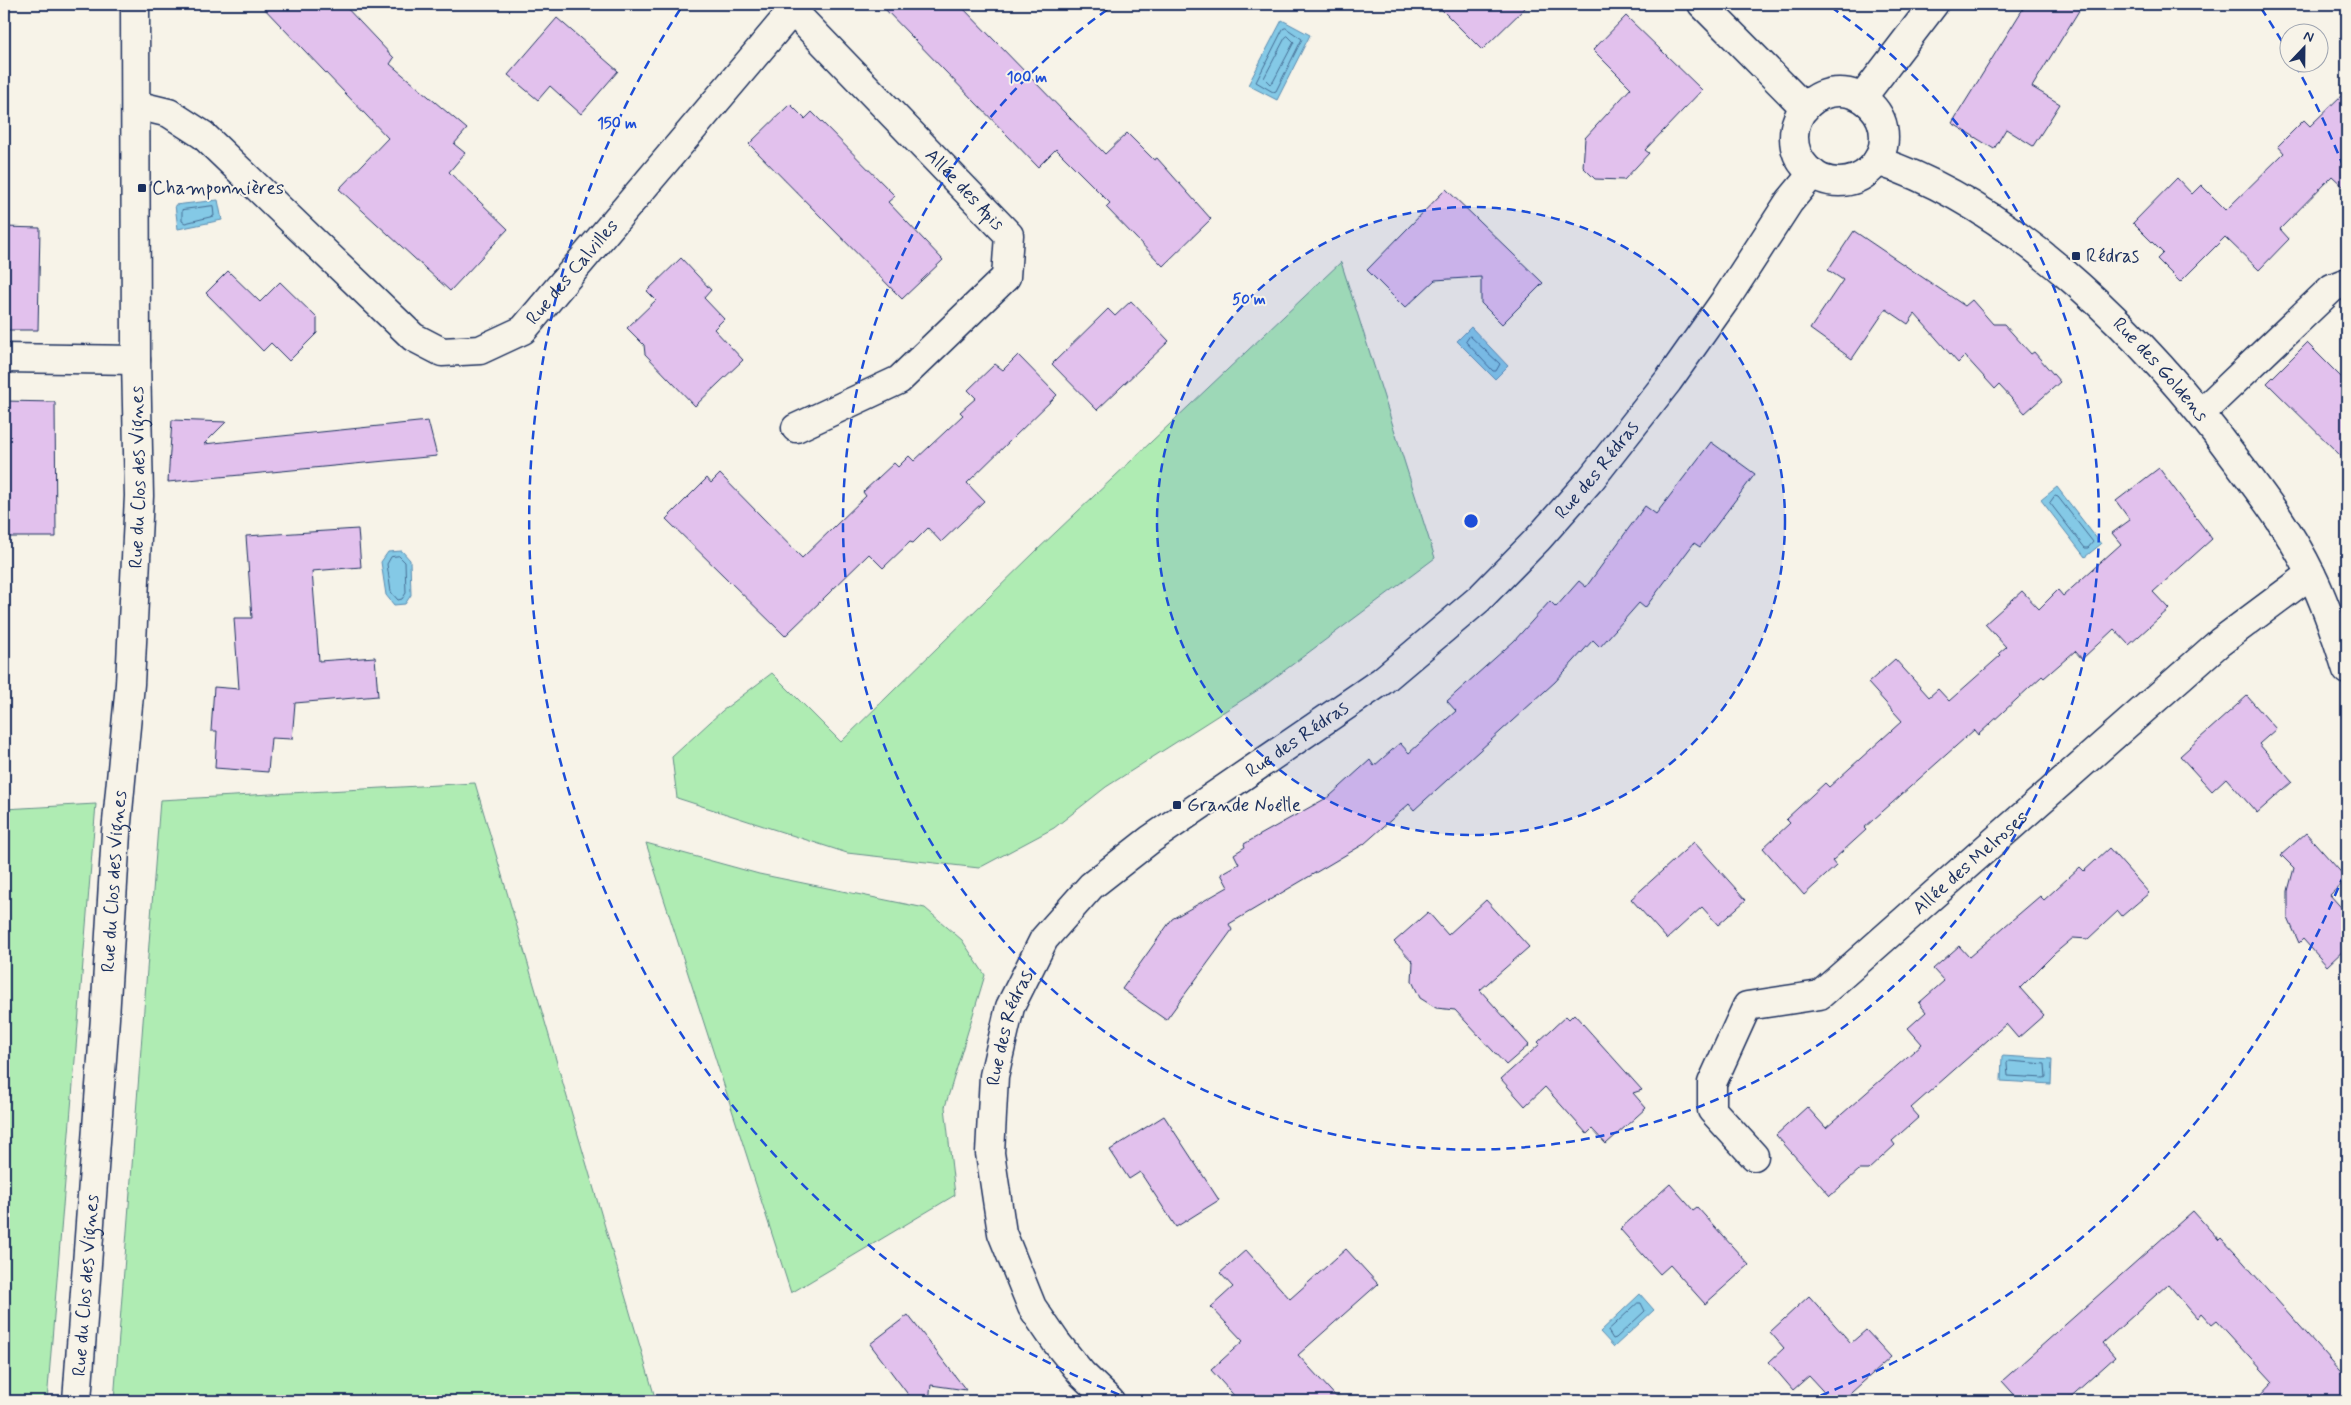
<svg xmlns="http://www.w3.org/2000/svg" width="2351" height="1405" viewBox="0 0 2351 1405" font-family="Mynerve,sans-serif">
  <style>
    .green { fill: #afecb3; stroke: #658e88 }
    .water { fill: #84c9e6; stroke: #5a8bb0 }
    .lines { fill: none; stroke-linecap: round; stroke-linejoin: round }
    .shore { stroke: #456d94; stroke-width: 1 }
    .building { fill: #e2c1ed; stroke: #1b2f5e }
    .minor-casing { stroke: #1b2f5e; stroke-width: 31 }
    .minor { stroke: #f7f3e8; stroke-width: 28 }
    .ring { fill: none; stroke: #1d4ed8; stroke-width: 2.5; stroke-dasharray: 9 6 }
    .poi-dot { fill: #1b2f5e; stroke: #f7f3e8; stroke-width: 2 }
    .labels { text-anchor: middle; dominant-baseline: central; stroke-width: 4; stroke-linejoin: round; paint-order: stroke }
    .poi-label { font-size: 19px; fill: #1b2f5e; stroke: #f7f3e8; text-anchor: start }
    .street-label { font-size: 19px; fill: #1b2f5e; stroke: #f7f3e8 }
    .centre { fill: #1d4ed8; stroke: #f7f3e8; stroke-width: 2.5 }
    .ring-label { font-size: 15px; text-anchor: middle; font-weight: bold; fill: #1d4ed8; stroke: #f7f3e8; stroke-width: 4; stroke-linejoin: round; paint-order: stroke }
  </style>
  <rect width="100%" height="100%" fill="#f7f3e8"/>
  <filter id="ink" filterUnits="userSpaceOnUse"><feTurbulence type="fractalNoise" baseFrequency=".02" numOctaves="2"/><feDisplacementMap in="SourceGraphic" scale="10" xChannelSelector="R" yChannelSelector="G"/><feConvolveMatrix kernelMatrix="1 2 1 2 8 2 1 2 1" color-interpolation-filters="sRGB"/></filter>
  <g filter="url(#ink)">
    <g class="green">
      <polygon points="1341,262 1435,558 1261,688 1106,787 1054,828 979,868 847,853 677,798 672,757 722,711 772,673 841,742 1037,550"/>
      <polygon points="475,783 656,1401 114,1401 160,800"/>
      <polygon points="96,804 47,1401 4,1401 4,809"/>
      <polygon points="646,843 759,874 925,908 962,940 985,975 945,1107 955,1195 791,1293"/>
    </g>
    <g class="water">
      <polygon points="1282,20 1310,35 1277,100 1248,85"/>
      <polygon points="218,200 222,220 178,229 175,205"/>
      <polygon points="1471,327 1508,366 1495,379 1457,341"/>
      <polygon points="2057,487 2101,544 2085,557 2041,500"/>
      <polygon points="402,551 410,560 411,595 405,604 394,605 386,595 381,562 388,552"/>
      <polygon points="2002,1056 2052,1059 2051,1084 2001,1081"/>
      <polygon points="1640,1294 1654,1310 1614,1347 1600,1332"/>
    </g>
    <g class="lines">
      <g class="shore">
        <polygon points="1286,28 1302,39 1276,91 1273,92 1256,82 1283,29"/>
        <polygon points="1288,36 1294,42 1273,82 1270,84 1264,78 1285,38"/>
        <polygon points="213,206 214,216 185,223 182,221 182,210"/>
        <polygon points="1470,336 1500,364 1496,371 1493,371 1466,342"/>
        <polygon points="2055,496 2058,497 2093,542 2088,548 2085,548 2050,503"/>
        <polygon points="399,556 405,562 406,593 402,599 398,600 391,592 387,564 391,557"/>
        <polygon points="2009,1061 2045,1064 2046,1077 2044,1078 2008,1076 2007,1064"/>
        <polygon points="1638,1303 1641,1303 1645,1311 1616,1338 1613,1339 1608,1331"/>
      </g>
    </g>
    <g class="building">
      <polygon points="260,4 343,4 394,58 390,64 467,129 454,144 465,153 449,172 508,229 450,291 339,189 388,138"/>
      <polygon points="880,4 959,4 1105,154 1127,133 1154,160 1157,158 1211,219 1163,266 1106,207 1110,203 1056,149 1038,167"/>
      <polygon points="1436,4 1529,4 1482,50"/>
      <polygon points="2026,4 2083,4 2032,87 2060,104 2033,146 2006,129 1994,149 1952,123"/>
      <polygon points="1626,16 1702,90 1645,150 1649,153 1624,180 1595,179 1583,167 1585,138 1631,88 1593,50"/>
      <polygon points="557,18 618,71 581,114 550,86 538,100 508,75"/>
      <polygon points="2347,90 2347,190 2332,176 2280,229 2289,239 2259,270 2225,237 2180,282 2157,259 2163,253 2133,223 2177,178 2192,194 2201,185 2226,210 2284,153 2278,146 2304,120 2310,126"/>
      <polygon points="790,104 805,119 812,112 895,196 888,202 943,260 902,299 749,144"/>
      <polygon points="1446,189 1543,283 1502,324 1481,303 1481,277 1435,280 1405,308 1367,270"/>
      <polygon points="4,227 40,228 38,330 4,330"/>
      <polygon points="1854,231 1965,306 1972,300 1993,324 2004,324 2031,354 2034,352 2060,382 2025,413 1999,385 1995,389 1965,356 1958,363 1915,314 1908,324 1886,309 1852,359 1810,329 1843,280 1828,270"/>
      <polygon points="681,258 711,290 704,298 724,319 714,329 743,360 695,406 645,354 644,345 627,328 656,300 647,291"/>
      <polygon points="228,271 260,302 280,282 317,318 317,333 289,361 271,343 263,351 206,293"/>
      <polygon points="1131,301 1169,341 1097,410 1052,364 1108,309 1115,316"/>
      <polygon points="2307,343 2347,383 2347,462 2267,383"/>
      <polygon points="1018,355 1057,395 967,483 984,501 941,542 928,528 913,543 910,542 883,568 869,554 785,636 666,519 707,478 711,483 720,474 802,558 866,496 863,492 894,463 898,467 909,456 914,461 963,415 960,412 976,398 968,390 995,364 1003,370"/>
      <polygon points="4,401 55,402 56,537 4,537"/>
      <polygon points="172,420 226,422 204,444 428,421 437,456 168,482"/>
      <polygon points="1711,442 1755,474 1700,547 1694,543 1645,608 1639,603 1600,647 1593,640 1555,682 1414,810 1409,804 1364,844 1229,924 1232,930 1166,1020 1122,989 1172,919 1228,887 1221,874 1239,864 1234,854 1245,847 1244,844 1330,796 1370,760 1374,766 1400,743 1409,753 1456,711 1447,701 1514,641 1550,601 1556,607 1579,581 1586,587 1645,506 1656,514"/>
      <polygon points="2159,468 2212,539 2153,592 2169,609 2129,645 2114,629 2082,659 2075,651 2044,678 2042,676 1978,735 1974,730 1864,828 1866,830 1832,861 1836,866 1804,895 1763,848 1790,823 1786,819 1825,783 1829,787 1902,721 1868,683 1895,659 1929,697 1938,689 1949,701 2001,655 1999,653 2006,647 1985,624 2022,591 2039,609 2058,590 2063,596 2121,544 2112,533 2130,520 2116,501"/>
      <polygon points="358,529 361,567 312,571 319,661 375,657 378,696 295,703 292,739 271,738 268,772 215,768 217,731 211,731 214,687 239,689 234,618 252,618 246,536"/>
      <polygon points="2247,696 2276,729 2259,744 2292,782 2257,813 2226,778 2212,791 2180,756"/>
      <polygon points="2306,833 2347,879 2330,895 2347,914 2347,947 2327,966 2303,939 2299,943 2288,918 2288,891 2294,868 2281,855"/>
      <polygon points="1694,842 1746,900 1718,925 1702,907 1667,939 1631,899"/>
      <polygon points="2109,848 2149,893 2122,916 2118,911 2088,939 2073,938 2054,954 2020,988 2044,1015 2018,1038 2006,1024 1911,1108 1919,1117 1892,1141 1895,1145 1868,1170 1859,1170 1830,1196 1776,1135 1807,1107 1826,1128 1922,1044 1908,1028 1926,1012 1919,1003 1944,981 1933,969 1959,946 1969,957 2040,896 2044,900 2080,867 2084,871"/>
      <polygon points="1486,900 1529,947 1480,990 1529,1045 1506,1065 1455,1010 1436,1008 1420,998 1412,981 1413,962 1394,942 1428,912 1448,935"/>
      <polygon points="1574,1014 1642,1090 1633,1093 1646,1108 1606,1144 1592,1129 1587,1134 1545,1087 1525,1106 1501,1079 1540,1044 1538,1042 1566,1016 1569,1019"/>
      <polygon points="1164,1116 1219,1200 1176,1227 1140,1172 1129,1179 1110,1150"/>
      <polygon points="1670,1184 1693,1210 1697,1207 1749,1265 1705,1304 1670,1265 1660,1274 1620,1229"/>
      <polygon points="2193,1211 2219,1240 2221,1238 2236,1254 2347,1379 2347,1401 2255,1401 2273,1382 2217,1321 2212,1325 2201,1313 2197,1318 2168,1284 2103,1343 2115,1357 2066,1401 2020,1401 2002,1381"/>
      <polygon points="1346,1249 1378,1284 1298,1355 1340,1401 1239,1401 1211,1370 1243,1341 1211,1307 1233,1287 1220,1273 1246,1250 1290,1299"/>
      <polygon points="1809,1296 1851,1343 1866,1330 1891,1357 1842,1401 1832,1401 1809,1376 1793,1390 1769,1362 1784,1348 1770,1332"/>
      <polygon points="908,1315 966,1390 931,1385 929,1401 913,1401 870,1344"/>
    </g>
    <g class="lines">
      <g class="minor-casing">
        <g id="minor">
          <polyline points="1702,4 1805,108"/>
          <path id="s1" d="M 792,10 L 1009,235 L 1006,277 L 899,380 L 796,428"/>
          <circle cx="1839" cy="137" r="45"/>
          <polyline points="1862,98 1934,4"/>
          <path id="s2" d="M 136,105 L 169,113 L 203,135 L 413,337 L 442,352 L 480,350 L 523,330 L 798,4"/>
          <path id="s3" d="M 1877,161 C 2017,206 2152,345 2237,461 C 2264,497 2292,534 2311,574 C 2326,604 2337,638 2347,670"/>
          <polyline points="4,358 136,360"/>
          <polyline points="2202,412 2332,288 2347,282"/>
          <path id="s4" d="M 1754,1156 L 1712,1110 L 1712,1083 L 1747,1006 L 1820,995 L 2220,642 L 2311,574"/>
          <path id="s5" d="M 77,1401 L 105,1018 L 116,833 L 130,684 L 139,496 L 136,360 L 135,4"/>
          <path id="s6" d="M 1110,1401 L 1082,1374 L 1056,1342 L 1032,1307 L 1002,1233 L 990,1153 L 994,1076 L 1010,1007 L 1044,939 L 1091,886 L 1151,839 L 1382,681 L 1479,599 L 1537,540 L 1591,479 L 1668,381 L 1726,299 L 1789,202 L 1813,173"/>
        </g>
      </g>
      <use href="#minor" class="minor"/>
    </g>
  </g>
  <circle cx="1471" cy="521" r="314" fill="#1d4ed8" fill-opacity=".12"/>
  <g class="ring">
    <circle cx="1471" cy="521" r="314"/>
    <path d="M1831 7A628 628 0 1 1 1111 7"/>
    <path d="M2344 874A942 942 0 0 1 1809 1400M1133 1400A942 942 0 0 1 681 8M2261 8A942 942 0 0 1 2287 50M2295 64A942 942 0 0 1 2344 168"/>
  </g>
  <g class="poi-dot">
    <rect x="137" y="183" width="10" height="10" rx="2.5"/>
    <rect x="2071" y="251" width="10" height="10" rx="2.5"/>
    <rect x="1172" y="800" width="10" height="10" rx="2.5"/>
  </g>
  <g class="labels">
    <g class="poi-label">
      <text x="152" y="188">Champonnières</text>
      <text x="2086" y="256">Rédras</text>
      <text x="1187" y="805">Grande Noëlle</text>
    </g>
    <g class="street-label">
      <text stroke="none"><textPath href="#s1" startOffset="249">Allée des Apis</textPath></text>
      <text stroke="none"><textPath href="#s2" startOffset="560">Rue des Calvilles</textPath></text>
      <text stroke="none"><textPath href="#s3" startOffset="356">Rue des Goldens</textPath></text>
      <text stroke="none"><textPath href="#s6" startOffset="1236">Rue des Rédras</textPath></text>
      <text stroke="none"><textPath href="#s5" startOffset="926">Rue du Clos des Vignes</textPath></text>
      <text stroke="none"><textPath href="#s6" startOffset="831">Rue des Rédras</textPath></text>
      <text stroke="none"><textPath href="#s4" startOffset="448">Allée des Melroses</textPath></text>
      <text stroke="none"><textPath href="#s5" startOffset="521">Rue du Clos des Vignes</textPath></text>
      <text stroke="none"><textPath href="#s6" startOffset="411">Rue des Rédras</textPath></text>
      <text stroke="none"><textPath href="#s5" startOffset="116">Rue du Clos des Vignes</textPath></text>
    </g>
  </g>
  <circle cx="1471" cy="521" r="8" class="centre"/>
  <g class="ring-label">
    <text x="1027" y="82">100 m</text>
    <text x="617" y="128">150 m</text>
    <text x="1249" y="304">50 m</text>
  </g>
  <rect width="2351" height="1405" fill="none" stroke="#f7f3e8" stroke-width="20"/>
  <rect x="10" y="10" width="2331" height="1385" fill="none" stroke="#1b2f5e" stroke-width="2" filter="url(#ink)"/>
  <g transform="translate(2304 48) rotate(22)"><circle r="24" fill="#f7f3e8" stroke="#9fa5b1"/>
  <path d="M0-4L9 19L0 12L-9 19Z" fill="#1b2f5e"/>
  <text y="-8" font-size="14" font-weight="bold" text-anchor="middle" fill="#1b2f5e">N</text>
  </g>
</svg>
